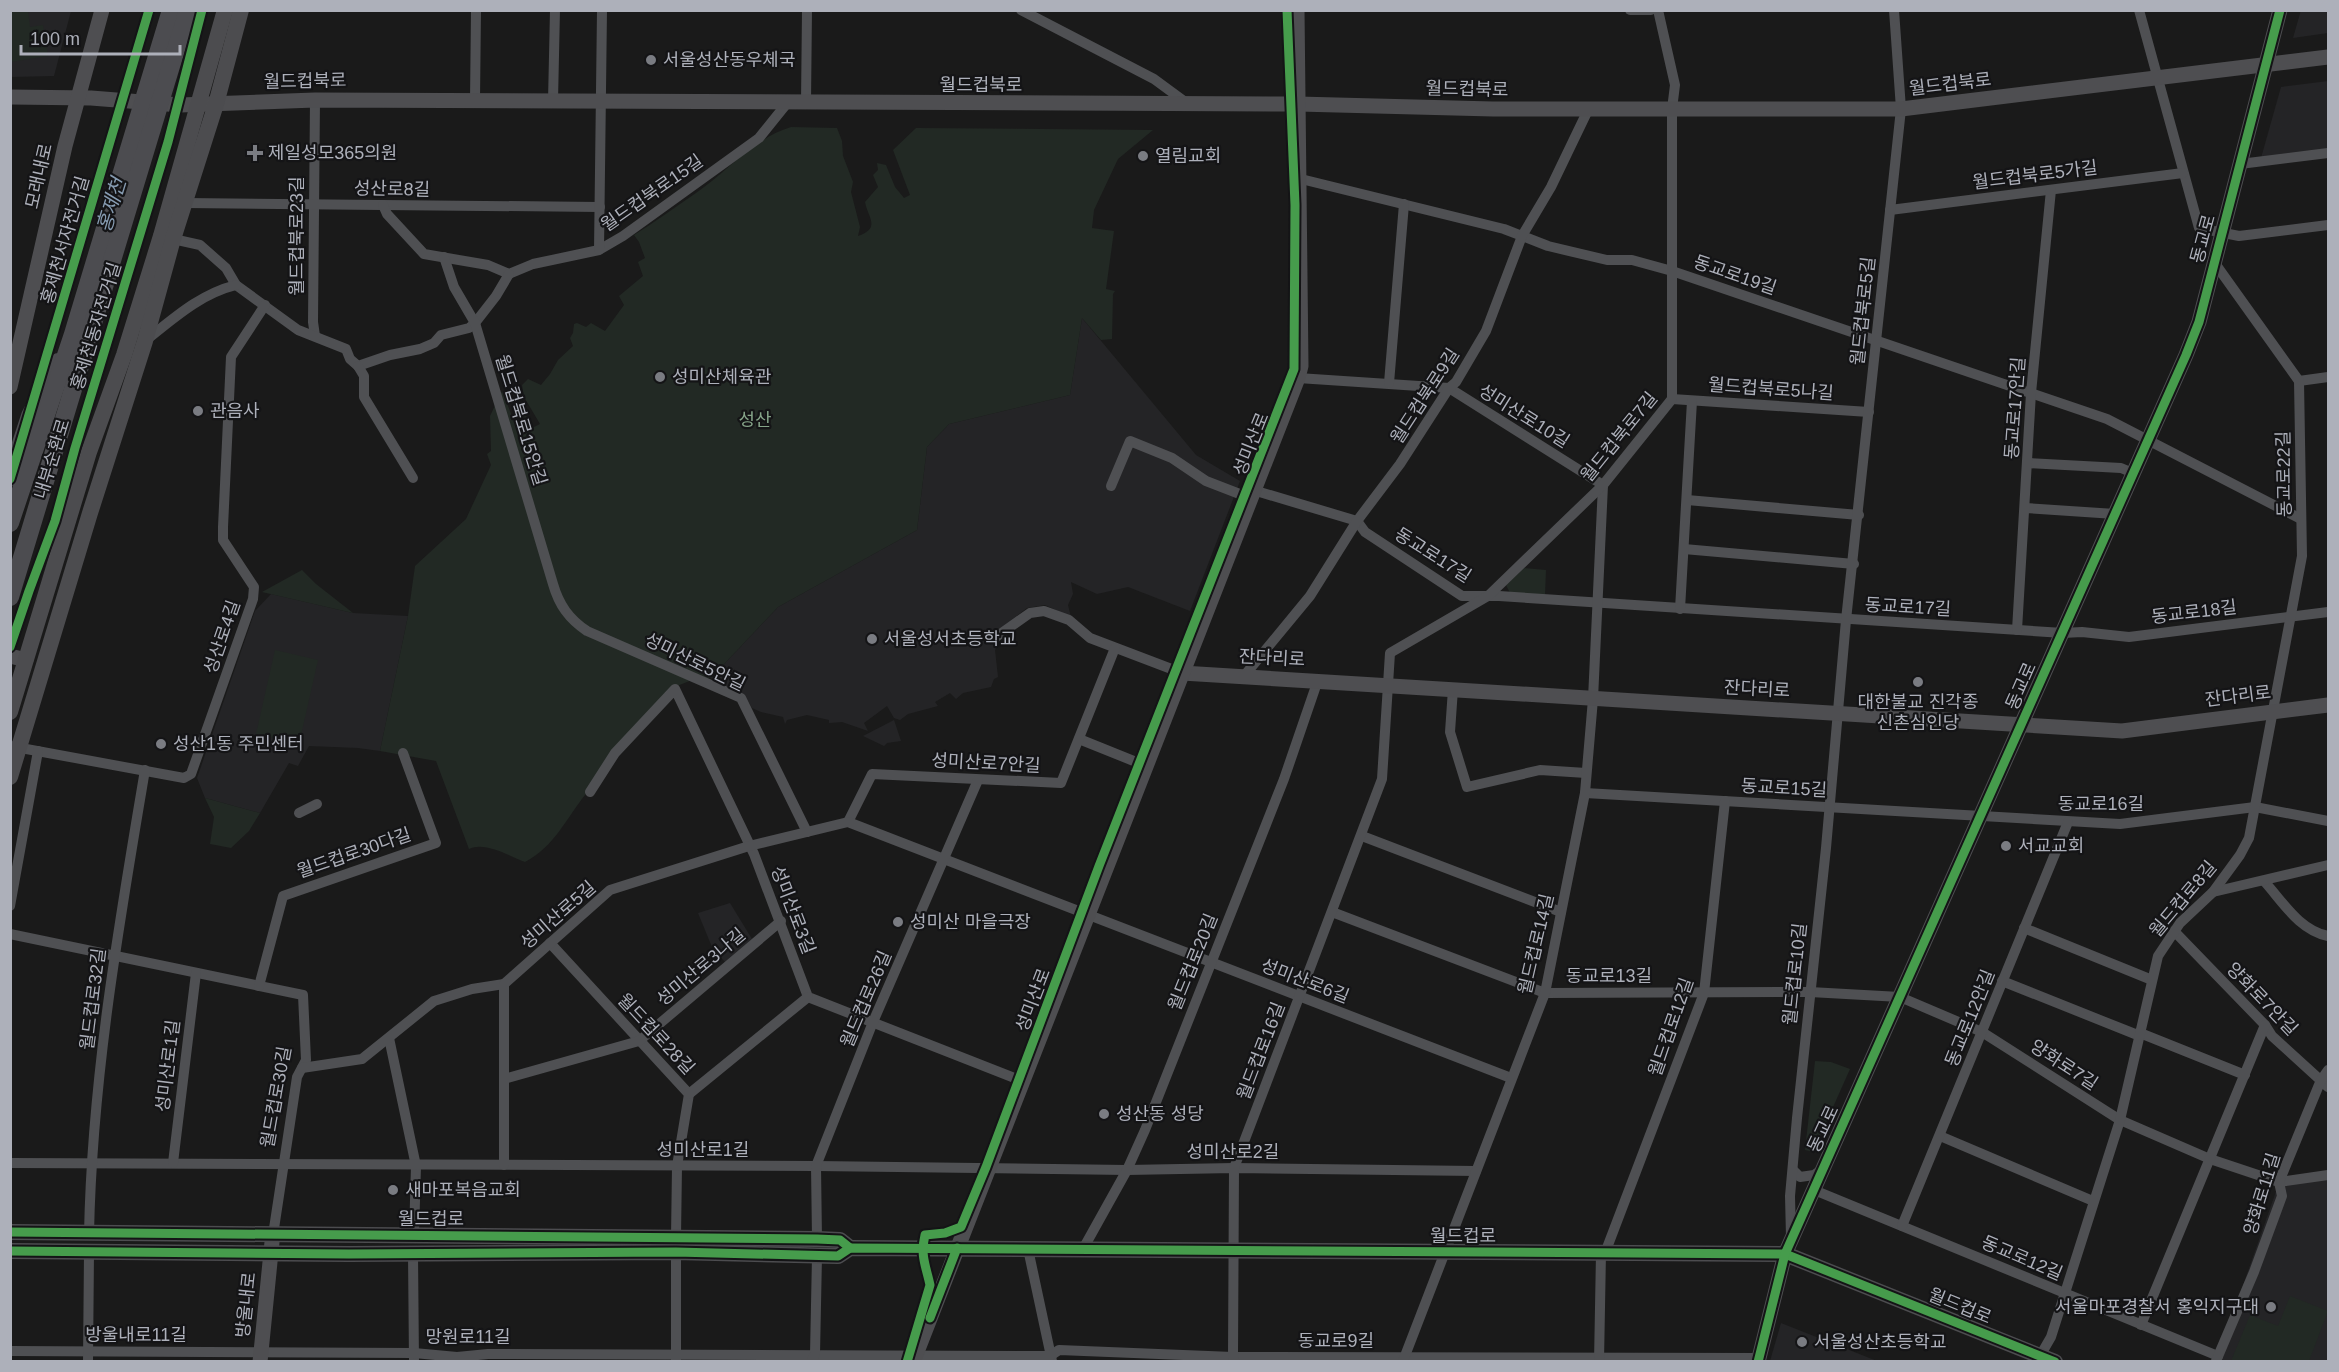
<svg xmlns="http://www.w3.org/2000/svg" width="2339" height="1372" viewBox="0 0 2339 1372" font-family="Arial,'Noto Sans KR',sans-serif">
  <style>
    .built { fill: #242426 }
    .green { fill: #222924 }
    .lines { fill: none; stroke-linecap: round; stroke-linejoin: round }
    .street { stroke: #4f5053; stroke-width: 10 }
    .secondary { stroke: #4e4e51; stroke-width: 15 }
    .primary { stroke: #4c4c4f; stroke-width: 16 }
    .highway { stroke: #4c4c50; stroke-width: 18 }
    .highway-bridge { stroke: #4c4c50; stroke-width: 18 }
    .cycleway-casing { stroke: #141416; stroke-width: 13 }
    .cycleway { stroke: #469c4c; stroke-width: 9 }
    .poi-dot { fill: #7a7c82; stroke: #141416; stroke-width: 2 }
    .labels { text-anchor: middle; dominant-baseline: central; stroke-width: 4.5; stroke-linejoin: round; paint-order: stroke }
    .poi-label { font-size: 18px; fill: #adb0ba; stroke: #141416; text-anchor: start }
    .street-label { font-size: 18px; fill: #adb0ba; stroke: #141416 }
    .park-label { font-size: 18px; fill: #85a388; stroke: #141416 }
    .water-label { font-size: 20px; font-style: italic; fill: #879cb2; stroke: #141416 }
  </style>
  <rect width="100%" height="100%" fill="#1a1a1a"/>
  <g class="built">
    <polygon points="2301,10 2328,11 2328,33 2293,38"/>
    <polygon points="10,11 71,11 54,76 11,77"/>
    <polygon points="2328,81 2328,150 2261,158 2281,87"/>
    <polygon points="1082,318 1196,455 1240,481 1190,611 1128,587 1097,594 1071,582 1073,594 1068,605 1071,617 1045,605 1027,608 996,632 995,645 997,647 995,650 998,677 994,679 991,687 963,693 956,699 950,693 935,702 938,706 908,714 900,720 894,718 887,706 864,723 868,731 842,722 829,723 829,720 807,715 787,720 785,724 783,717 761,712 752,708 745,696 711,678 778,607 917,530 927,447 949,424 1070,395"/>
    <polygon points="271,594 353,613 408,616 380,751 358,748 309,746 298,766 289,763 260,813 205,798 197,778 255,611"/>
    <polygon points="894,720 901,741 887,743 884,746 863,736"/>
    <polygon points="730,903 752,939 725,962 712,947 698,913"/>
    <polygon points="2328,1178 2328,1361 2216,1362 2279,1183"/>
    <polygon points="1781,1323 1877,1361 1770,1361"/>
  </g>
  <g class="green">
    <polygon points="11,10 28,11 30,27 43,25 48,56 11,62"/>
    <path d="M 791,127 L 837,128 L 842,141 L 843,156 L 853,182 L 851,192 L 860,227 L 858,236 C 881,228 868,218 865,202 L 878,187 L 873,175 L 878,170 L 877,163 L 886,165 L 895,187 L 904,198 L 910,195 L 893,150 L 916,128 L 1153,130 L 1118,159 L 1094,210 L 1092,228 L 1114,231 L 1106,289 L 1115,291 L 1113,294 L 1112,339 L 1101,340 L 1082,318 L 1070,395 L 949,424 L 927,447 L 917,530 L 778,607 L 711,678 L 692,680 L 677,686 C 647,722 614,757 585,795 C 566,819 554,847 525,862 C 509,856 485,841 469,849 L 436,761 L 380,751 L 408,616 L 415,566 L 466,519 L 491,465 L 487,454 L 491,451 L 490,416 L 502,391 L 512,416 L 520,410 L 527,417 L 530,429 L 540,424 L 524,397 L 522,385 L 528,379 L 541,385 L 550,374 L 558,360 L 573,346 L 570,338 L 573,333 L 574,324 L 577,323 L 586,327 L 591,323 L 605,331 L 624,305 L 619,296 L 643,276 L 638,262 L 645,258 L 639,242 L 634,235 C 655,222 675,207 696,193 C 727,172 754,138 791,127 Z"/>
    <polygon points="1524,568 1546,570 1545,595 1510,593 1506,585"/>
    <polygon points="302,570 316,584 353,613 262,592"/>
    <polygon points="275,650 318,660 299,744 256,734"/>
    <polygon points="205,798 260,813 249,831 231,848 210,844 214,817"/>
    <polygon points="1815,1061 1831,1062 1850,1069 1813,1152 1805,1150"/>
    <polygon points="2290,1296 2328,1311 2309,1361 2231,1361 2250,1315 2278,1326"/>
  </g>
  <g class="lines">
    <g class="street">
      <polyline points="1021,10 1154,79 1188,104"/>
      <polyline points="1630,10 1651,10"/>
      <polyline points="2139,10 2199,228 2239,236 2328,225"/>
      <polyline points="315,100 313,322 315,336"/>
      <polyline points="475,100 476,10"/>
      <polyline points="553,101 555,10"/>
      <polyline points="806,102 807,10"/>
      <polyline points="2240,164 2328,153"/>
      <polyline points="1301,179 1504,229 1548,246 1607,260 1632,260 1672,271 2107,419 2301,519"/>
      <polyline points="185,203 600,207"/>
      <polyline points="383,205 387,214 424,254 488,265 509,274 533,264 599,250 623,236 759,138 788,102"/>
      <polyline points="1890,210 2183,173"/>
      <polyline points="173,239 200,245 226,268 236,285 298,330 346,349 350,359 358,366 390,355 420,349 434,343 441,335 469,328 475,323 496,296 509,274"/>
      <polyline points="599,250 602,10"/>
      <path d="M 444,257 L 454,287 L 475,323 L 553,584 C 559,605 569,619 587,631 L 741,698 L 807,832"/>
      <path d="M 145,341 C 174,318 200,294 236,285"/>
      <polyline points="358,366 364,376 364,397 413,478"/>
      <polyline points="1298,378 1449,388 1603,485"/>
      <polyline points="2299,381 2328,377"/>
      <polyline points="1389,383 1404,204"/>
      <polyline points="1672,399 1869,412"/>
      <polyline points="2027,463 2121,468 2133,473"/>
      <polyline points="1111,486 1130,441 1172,458 1206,481 1250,498"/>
      <polyline points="1253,490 1357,521 1365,532 1462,596 1499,596 2063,633 2082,632 2129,637 2328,612"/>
      <polyline points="1687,500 1859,515"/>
      <polyline points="2025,508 2115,514"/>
      <polyline points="1684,549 1854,564"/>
      <polyline points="1680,609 1692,401"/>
      <polyline points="2017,630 2031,393 2051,190"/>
      <polyline points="996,637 1030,613 1044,611 1069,620 1090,638 1182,673"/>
      <polyline points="1244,676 1310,596 1357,521 1400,464 1449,388 1456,382 1486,331 1522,236 1551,187 1589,108"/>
      <polyline points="1453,689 1450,732 1467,787 1540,770 1586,773"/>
      <polyline points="1079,739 1146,766"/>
      <polyline points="10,746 184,778 191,774 253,599 254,587 223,540 223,527 231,357 265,305"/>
      <polyline points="590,792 615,753 675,689 754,854 808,997 1022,1081"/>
      <polyline points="1585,793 2120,824 2255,807 2328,821"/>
      <polyline points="299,813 317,804"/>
      <polyline points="848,822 872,774 1061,783 1115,648"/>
      <polyline points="1362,836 1561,912"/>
      <path d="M 2264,881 C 2283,902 2299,930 2328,936"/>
      <polyline points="2213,892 2328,865"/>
      <polyline points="10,906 38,751"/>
      <polyline points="1332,912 1545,993 1810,992 1900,997 1982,1032 2120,1120 2210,1159 2279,1182 2328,1175"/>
      <polyline points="2024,928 2152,980"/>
      <polyline points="2174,931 2265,1025 2272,1036 2328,1087"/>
      <polyline points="10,934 303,995 306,1060 297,1077 273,1235"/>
      <polyline points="550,943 689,1094 677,1166 676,1237"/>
      <polyline points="2002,981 2135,1034 2140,1033 2245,1075"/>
      <polyline points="259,986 283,896 436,843 403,753"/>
      <polyline points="389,1038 416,1166 414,1235"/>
      <polyline points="302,1068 362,1059 434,1001 472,989 504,984"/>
      <polyline points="504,1079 639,1041 781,921"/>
      <polyline points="689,1094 808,997"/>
      <polyline points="1940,1136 2093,1201"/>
      <polyline points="10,1163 816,1166 1127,1170 1234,1168 1476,1171"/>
      <polyline points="173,1163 196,973"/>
      <polyline points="504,1165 504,984 610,890 749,846 848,822 1511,1078"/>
      <polyline points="1794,1171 1800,1177 1814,1175 1821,1170"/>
      <polyline points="1814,1190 2218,1356"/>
      <polyline points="1902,1226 2068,822"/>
      <path d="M 89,1234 C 92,1078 119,924 145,770"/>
      <polyline points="1791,1237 1790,1196 1797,1118 1826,848 1846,620 1901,109 1894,10"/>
      <polyline points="817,1239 816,1166 873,1022 978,780"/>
      <polyline points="1028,1249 1052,1361"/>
      <polyline points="1083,1249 1127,1170 1145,1130 1284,779 1318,680"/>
      <polyline points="1605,1253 1704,993 1725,801"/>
      <polyline points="413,1254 414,1362"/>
      <polyline points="2141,1325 2265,1025"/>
      <polyline points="10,1351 414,1353 457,1357 488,1354 1050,1356 1059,1350 1233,1357 1759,1358"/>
      <polyline points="2040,1356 2051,1337 2120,1120 2158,956 2180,923 2213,892 2240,855 2249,838 2302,556 2299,381 2214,262"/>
      <polyline points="812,1360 815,1354 817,1256"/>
      <polyline points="1403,1361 1545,993 1585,793 1593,699 1603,485"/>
      <polyline points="2216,1361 2254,1272 2282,1196 2279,1182 2321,1080 2328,1070"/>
      <polyline points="88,1362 89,1252"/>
      <polyline points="676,1362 676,1252"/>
      <polyline points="1235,1362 1233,1357 1234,1168 1382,779 1390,653 1488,596 1603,485 1672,399 1672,109 1675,85 1658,10"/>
      <polyline points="1599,1362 1601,1253"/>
    </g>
    <g class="secondary">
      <polyline points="10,97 91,98 180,105 315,100 1298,104 1493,109 1901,109 2328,57"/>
      <polyline points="10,387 65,146 102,10"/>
      <polyline points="10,656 26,660"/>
      <polyline points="1182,673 2122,731 2328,705"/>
      <polyline points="260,1362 272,1242"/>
      <polyline points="913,1362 1298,378 1301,366 1297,10"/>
      <polyline points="1758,1362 1785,1254 2186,355 2199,322 2280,10"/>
    </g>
    <g class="primary">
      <polyline points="10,712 89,452 124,355 161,236 225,10"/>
      <polyline points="10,777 90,513 145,341 173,239 216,104 241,10"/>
      <polyline points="10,1232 817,1239 840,1240 850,1248"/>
      <polyline points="10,1251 349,1254 676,1252 838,1256 850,1248 1785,1254 2055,1362"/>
    </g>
    <polyline class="highway" points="10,477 30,416 58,362"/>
    <g class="highway-bridge">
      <polyline points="10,523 73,334 171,10"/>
      <polyline points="10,597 188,10"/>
    </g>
    <g class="cycleway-casing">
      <g id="cycleway">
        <polyline points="10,479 149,10"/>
        <polyline points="10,647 29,591 55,521 75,448 168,142 202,10"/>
        <polyline points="10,1232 817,1239 840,1240 850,1248"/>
        <polyline points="10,1251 349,1254 676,1252 838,1256 850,1248 1785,1254 2055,1362"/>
        <polyline points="930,1318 957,1248"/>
        <path d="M 907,1362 L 930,1285 C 926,1266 920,1256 925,1235 L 945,1233 L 961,1227 L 986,1167 L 1099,866 L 1294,369 L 1295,205 L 1287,10"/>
        <polyline points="1758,1362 1785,1254 2186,355 2199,322 2280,10"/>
      </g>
    </g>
    <use href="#cycleway" class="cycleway"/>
  </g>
  <g class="poi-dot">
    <circle cx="651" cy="60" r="6"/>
    <path d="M252 144h6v6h6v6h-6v6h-6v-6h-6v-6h6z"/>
    <circle cx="1143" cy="156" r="6"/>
    <circle cx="660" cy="377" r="6"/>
    <circle cx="198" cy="411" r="6"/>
    <circle cx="872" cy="639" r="6"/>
    <circle cx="1918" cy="682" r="6"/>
    <circle cx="161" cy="744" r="6"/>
    <circle cx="2006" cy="846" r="6"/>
    <circle cx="898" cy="922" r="6"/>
    <circle cx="1104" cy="1114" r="6"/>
    <circle cx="393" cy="1190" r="6"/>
    <circle cx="2271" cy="1307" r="6"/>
    <circle cx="1802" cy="1342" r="6"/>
  </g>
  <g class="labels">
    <g class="poi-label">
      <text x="663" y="60">서울성산동우체국</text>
      <text x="268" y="153">제일성모365의원</text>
      <text x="1155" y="156">열림교회</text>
      <text x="672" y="377">성미산체육관</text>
      <text x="210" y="411">관음사</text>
      <text x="884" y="639">서울성서초등학교</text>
      <text x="1918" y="702" text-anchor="middle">대한불교 진각종<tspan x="1918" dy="21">신촌심인당</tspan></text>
      <text x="173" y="744">성산1동 주민센터</text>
      <text x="2018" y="846">서교교회</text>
      <text x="910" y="922">성미산 마을극장</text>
      <text x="1116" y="1114">성산동 성당</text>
      <text x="405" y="1190">새마포복음교회</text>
      <text x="2259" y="1307" text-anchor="end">서울마포경찰서 홍익지구대</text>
      <text x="1814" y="1342">서울성산초등학교</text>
    </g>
    <g class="street-label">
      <text transform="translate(305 81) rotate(-1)">월드컵북로</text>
      <text transform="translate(1950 84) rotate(-7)">월드컵북로</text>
      <text x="981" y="85">월드컵북로</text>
      <text transform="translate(1467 89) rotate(1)">월드컵북로</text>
      <text transform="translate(2035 175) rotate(-7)">월드컵북로5가길</text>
      <text transform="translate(39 176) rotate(-77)">모래내로</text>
      <text transform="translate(392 189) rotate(1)">성산로8길</text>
      <text transform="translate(652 193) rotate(-35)">월드컵북로15길</text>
      <text transform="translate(297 236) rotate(-90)">월드컵북로23길</text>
      <text transform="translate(2203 239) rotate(-75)">동교로</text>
      <text transform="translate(65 240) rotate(-74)">홍제천서자전거길</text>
      <text transform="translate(1735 275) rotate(19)">동교로19길</text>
      <text transform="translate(1863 311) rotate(-84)">월드컵북로5길</text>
      <text transform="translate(96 326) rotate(-73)">홍제천동자전거길</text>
      <text transform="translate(1771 389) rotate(4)">월드컵북로5나길</text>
      <text transform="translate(1425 396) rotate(-57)">월드컵북로9길</text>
      <text transform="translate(2015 408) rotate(-86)">동교로17안길</text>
      <text transform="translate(1524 416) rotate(32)">성미산로10길</text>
      <text transform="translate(521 420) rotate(73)">월드컵북로15안길</text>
      <text transform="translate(1619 437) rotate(-51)">월드컵북로7길</text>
      <text transform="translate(1251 444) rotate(-68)">성미산로</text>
      <text transform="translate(52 459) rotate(-73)">내부순환로</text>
      <text transform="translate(2284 474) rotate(-91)">동교로22길</text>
      <text transform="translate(1433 555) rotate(32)">동교로17길</text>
      <text transform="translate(1908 607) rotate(3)">동교로17길</text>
      <text transform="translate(2194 612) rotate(-7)">동교로18길</text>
      <text transform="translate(222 637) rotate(-71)">성산로4길</text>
      <text transform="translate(1272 658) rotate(3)">잔다리로</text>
      <text transform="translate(695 662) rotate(26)">성미산로5안길</text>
      <text transform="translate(2021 686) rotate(-66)">동교로</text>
      <text transform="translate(1757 689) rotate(3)">잔다리로</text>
      <text transform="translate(2238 696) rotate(-7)">잔다리로</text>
      <text transform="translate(986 763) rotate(3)">성미산로7안길</text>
      <text transform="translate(1784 788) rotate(3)">동교로15길</text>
      <text x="2101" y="804">동교로16길</text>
      <text transform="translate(354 853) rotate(-19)">월드컵로30다길</text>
      <text transform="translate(2183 899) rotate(-50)">월드컵로8길</text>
      <text transform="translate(793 910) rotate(69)">성미산로3길</text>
      <text transform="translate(558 915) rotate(-41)">성미산로5길</text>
      <text transform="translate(1536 944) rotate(-77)">월드컵로14길</text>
      <text transform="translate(1193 962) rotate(-68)">월드컵로20길</text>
      <text transform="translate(701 967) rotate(-40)">성미산로3나길</text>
      <text transform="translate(1795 974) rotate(-84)">월드컵로10길</text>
      <text x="1609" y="976">동교로13길</text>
      <text transform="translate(1305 981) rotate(21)">성미산로6길</text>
      <text transform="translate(93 999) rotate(-83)">월드컵로32길</text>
      <text transform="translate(866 999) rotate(-67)">월드컵로26길</text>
      <text transform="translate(2262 999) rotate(46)">양화로7안길</text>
      <text transform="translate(1033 1000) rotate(-69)">성미산로</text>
      <text transform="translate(1970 1018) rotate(-68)">동교로12안길</text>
      <text transform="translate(1671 1027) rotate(-71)">월드컵로12길</text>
      <text transform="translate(656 1034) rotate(47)">월드컵로28길</text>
      <text transform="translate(1261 1051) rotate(-69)">월드컵로16길</text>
      <text transform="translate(2064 1065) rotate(33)">양화로7길</text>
      <text transform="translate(168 1066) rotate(-83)">성미산로1길</text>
      <text transform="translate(276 1097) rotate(-80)">월드컵로30길</text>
      <text transform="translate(1823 1129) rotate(-65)">동교로</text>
      <text x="703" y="1150">성미산로1길</text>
      <text x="1233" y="1152">성미산로2길</text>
      <text transform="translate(2262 1194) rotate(-73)">양화로11길</text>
      <text x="431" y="1219">월드컵로</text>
      <text x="1463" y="1236">월드컵로</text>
      <text transform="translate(2022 1258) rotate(23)">동교로12길</text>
      <text transform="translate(246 1305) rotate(-84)">방울내로</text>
      <text transform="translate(1960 1306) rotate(22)">월드컵로</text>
      <text x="136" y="1335">방울내로11길</text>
      <text x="468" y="1337">망원로11길</text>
      <text x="1336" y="1341">동교로9길</text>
    </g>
    <g class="park-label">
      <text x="755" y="420">성산</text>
    </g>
    <g class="water-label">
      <text transform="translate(111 205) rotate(-73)">홍제천</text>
    </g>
  </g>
  <rect width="2339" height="1372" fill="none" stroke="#adb0ba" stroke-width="24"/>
  <path d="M21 45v9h159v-9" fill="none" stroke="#adb0ba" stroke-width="3"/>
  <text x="30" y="45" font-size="18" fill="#adb0ba" stroke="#141416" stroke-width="4.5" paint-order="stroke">100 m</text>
</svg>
